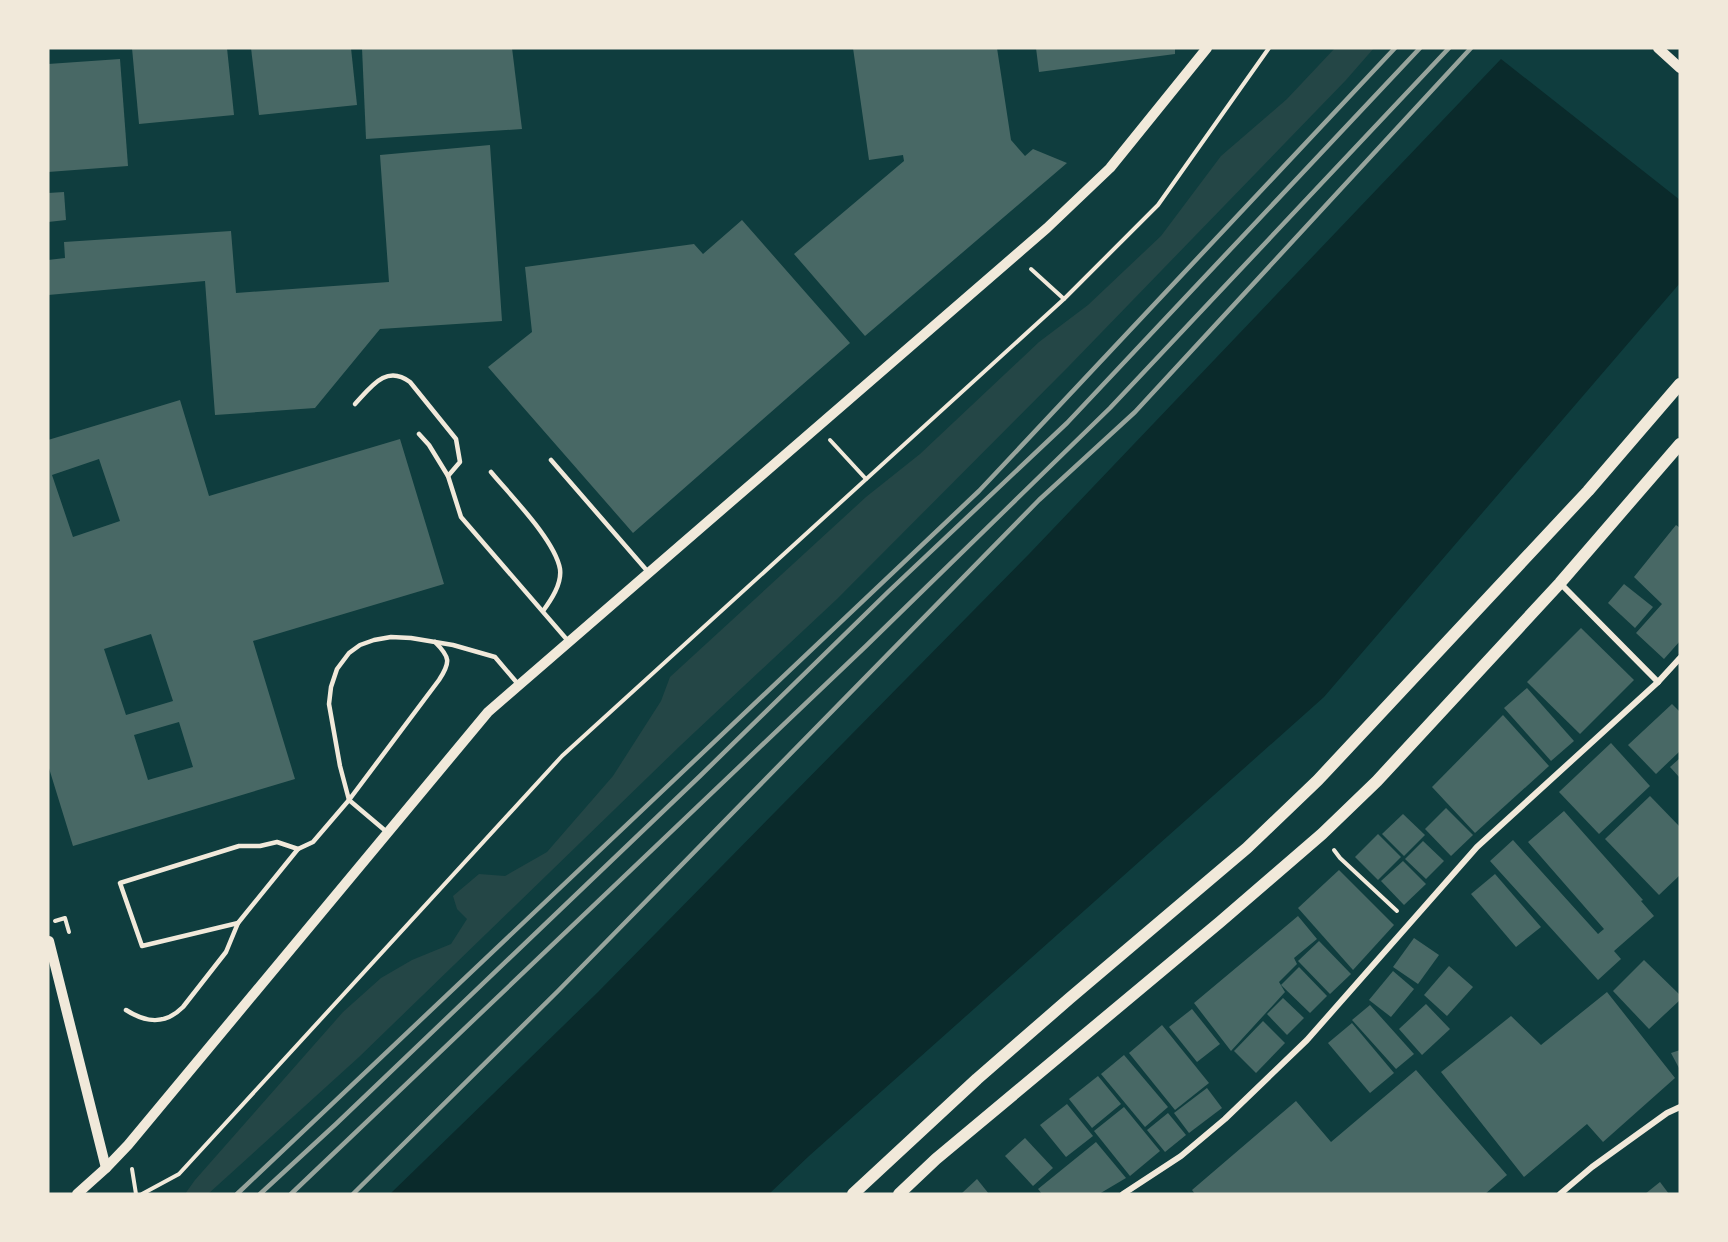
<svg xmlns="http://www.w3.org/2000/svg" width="1728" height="1242" viewBox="0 0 1728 1242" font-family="'Open Sans',sans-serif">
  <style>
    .green { fill: #244646 }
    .water { fill: #0a2a2b }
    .building { fill: #486865; fill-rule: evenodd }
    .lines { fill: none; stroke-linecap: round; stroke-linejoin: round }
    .path { stroke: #f1e9da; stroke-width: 4 }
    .service { stroke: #f1e9da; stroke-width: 4.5 }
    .minor { stroke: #f1e9da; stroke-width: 6 }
    .tertiary { stroke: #f1e9da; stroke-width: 10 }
    .secondary { stroke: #f1e9da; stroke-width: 12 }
    .rail { stroke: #97a49c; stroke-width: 4.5 }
  </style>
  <rect width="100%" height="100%" fill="#0f3d3e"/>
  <polygon class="green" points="1335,48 1374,48 1346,80 1069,366 837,599 681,745 359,1057 208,1194 185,1194 195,1180 343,1012 381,978 412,960 451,944 467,919 457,909 453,896 479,874 505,876 547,852 613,776 661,701 670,677 866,497 920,454 1039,342 1088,305 1161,236 1221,156 1287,99"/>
  <polygon class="water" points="1501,59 1680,200 1680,283 1324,697 809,1156 769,1194 390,1194 598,992 1030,553"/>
  <g class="building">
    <polygon points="132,48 227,48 234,115 139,124"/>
    <polygon points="251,48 351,48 357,105 259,115"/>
    <polygon points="362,48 512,48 522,129 366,139"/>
    <polygon points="853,48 997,48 1011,140 1025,156 1033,149 1067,163 865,336 794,254 904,161 903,155 869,160"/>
    <polygon points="1036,48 1175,48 1175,54 1039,72"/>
    <polygon points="120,59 128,166 48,172 48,64"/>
    <polygon points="490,145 502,321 380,329 315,408 215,415 205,281 48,295 48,260 65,258 64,242 231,231 236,293 389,282 380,155"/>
    <polygon points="64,192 66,220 48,222 48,193"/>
    <polygon points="742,220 850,343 633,533 488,367 532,332 525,267 694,244 703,254"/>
    <path d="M 180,400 L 209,496 L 400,439 L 444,584 L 253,641 L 295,779 L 73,846 L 48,765 L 48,440 ZM 99,459 L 120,521 L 73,537 L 52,475 ZM 151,634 L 173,701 L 126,715 L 104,649 ZM 179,722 L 193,767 L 148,780 L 134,735 Z"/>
    <polygon points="1676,525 1680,528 1680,641 1664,659 1636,633 1662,604 1634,577"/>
    <polygon points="1624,584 1653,607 1635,628 1608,603"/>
    <polygon points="1581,628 1634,680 1580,734 1527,682"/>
    <polygon points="1527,688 1574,741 1551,761 1504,708"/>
    <polygon points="1672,704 1680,712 1680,751 1656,774 1628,745"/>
    <polygon points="1503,715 1549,766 1475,833 1432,787"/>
    <polygon points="1611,743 1650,786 1599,834 1559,792"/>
    <polygon points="1680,758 1680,778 1670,767"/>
    <polygon points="1650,796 1680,827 1680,875 1659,895 1605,839"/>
    <polygon points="1446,808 1473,835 1451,856 1425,829"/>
    <polygon points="1564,811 1643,900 1641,901 1654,916 1614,951 1621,959 1598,980 1490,861 1513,840 1598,934 1604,929 1528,842"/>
    <polygon points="1403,814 1425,835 1404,856 1382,834"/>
    <polygon points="1378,834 1401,857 1378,880 1355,857"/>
    <polygon points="1423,841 1444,861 1426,879 1405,859"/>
    <polygon points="1403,861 1426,884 1404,905 1381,881"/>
    <polygon points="1339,870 1394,925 1353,970 1298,908"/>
    <polygon points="1495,874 1541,927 1516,947 1471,894"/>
    <polygon points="1298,916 1317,939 1294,958 1297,964 1279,982 1285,992 1231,1051 1194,1003"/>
    <polygon points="1414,938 1439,955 1418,984 1393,967"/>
    <polygon points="1319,941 1351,974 1330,994 1298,961"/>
    <polygon points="1644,960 1680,995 1680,1000 1649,1029 1613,991"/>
    <polygon points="1449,966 1473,987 1447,1016 1424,995"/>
    <polygon points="1299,967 1327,996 1310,1013 1281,985"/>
    <polygon points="1393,971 1414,989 1391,1017 1369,1000"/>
    <polygon points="1607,992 1675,1078 1603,1142 1587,1124 1524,1177 1441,1072 1511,1016 1541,1045"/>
    <polygon points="1283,998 1304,1018 1287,1035 1267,1014"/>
    <polygon points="1426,1004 1450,1029 1422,1055 1399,1029"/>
    <polygon points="1370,1005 1414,1054 1396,1069 1352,1020"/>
    <polygon points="1192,1009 1220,1044 1197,1062 1169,1027"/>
    <polygon points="1263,1021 1285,1043 1256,1073 1234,1051"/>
    <polygon points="1352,1023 1394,1073 1370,1093 1328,1043"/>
    <polygon points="1162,1025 1209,1083 1175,1110 1129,1053"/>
    <polygon points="1680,1050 1680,1070 1671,1053"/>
    <polygon points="1124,1055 1168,1107 1145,1127 1101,1074"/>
    <polygon points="1416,1070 1507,1175 1485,1194 1195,1194 1192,1190 1296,1101 1331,1142"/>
    <polygon points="1098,1076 1121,1104 1092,1128 1069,1099"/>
    <polygon points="1207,1088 1222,1108 1189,1133 1174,1113"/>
    <polygon points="1067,1104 1093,1136 1066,1157 1040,1125"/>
    <polygon points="1124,1107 1160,1151 1130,1176 1094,1131"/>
    <polygon points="1168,1113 1186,1135 1165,1152 1147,1130"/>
    <polygon points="1025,1138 1053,1168 1033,1186 1005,1156"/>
    <polygon points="1096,1142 1126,1178 1099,1194 1042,1194 1038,1189"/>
    <polygon points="977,1179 989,1194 961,1194"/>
    <polygon points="1660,1182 1669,1194 1645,1194"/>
  </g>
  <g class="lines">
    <g class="path">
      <polyline points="1031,269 1064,299"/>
      <polyline points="830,440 866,479"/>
      <polyline points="1334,850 1340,858 1397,911"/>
      <polyline points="55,921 65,918 69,932"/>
      <polyline points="132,1169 136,1194"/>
      <polyline points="142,1194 179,1174 562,756 1064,299 1158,205 1269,48"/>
    </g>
    <g class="service">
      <path d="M 355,404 C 371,387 386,364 410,382 L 456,439 L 460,462 L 448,476"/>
      <polyline points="419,434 429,445 448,476 461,517 569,642"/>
      <polyline points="551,460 649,573"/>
      <path d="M 491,472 C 510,495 555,540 560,569 C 562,584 551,600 543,611"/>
      <polyline points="388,833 349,800 340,766 329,704 331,687 337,669 349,653 360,645 374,640 391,637 411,638 453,645 495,657 518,684"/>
      <polyline points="238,923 142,946 120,883 239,846 260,846 277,842 298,849"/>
      <path d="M 126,1010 C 146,1023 165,1025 183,1007 L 226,952 L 238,923 L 298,849 L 313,842 L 349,800 L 439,680 C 451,662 450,657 435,642"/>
    </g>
    <g class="minor">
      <polyline points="1560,583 1658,682"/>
      <polyline points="1123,1194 1181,1156 1225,1119 1307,1040 1477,847 1658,682 1680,658"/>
      <polyline points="1560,1194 1592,1167 1667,1113 1680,1107"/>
    </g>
    <g class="tertiary">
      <polyline points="1658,48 1680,68"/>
      <polyline points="49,941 106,1168"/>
      <polyline points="77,1194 106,1168 128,1145 488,712 1047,228 1110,168 1207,48"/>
    </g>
    <g class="secondary">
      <polyline points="853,1194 977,1079 1070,998 1247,848 1318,780 1588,491 1680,384"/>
      <polyline points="899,1194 936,1159 1220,922 1322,834 1377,781 1560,583 1680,444"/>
    </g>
    <g class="rail">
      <polyline points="237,1194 979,491 1395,48"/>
      <polyline points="260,1194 336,1124 700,776 888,592 1067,423 1420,48"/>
      <polyline points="291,1194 866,646 1110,408 1449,48"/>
      <polyline points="353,1194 558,991 1039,500 1135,412 1471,48"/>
    </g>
  </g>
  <rect width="1728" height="1242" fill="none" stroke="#f1e9da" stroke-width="99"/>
</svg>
